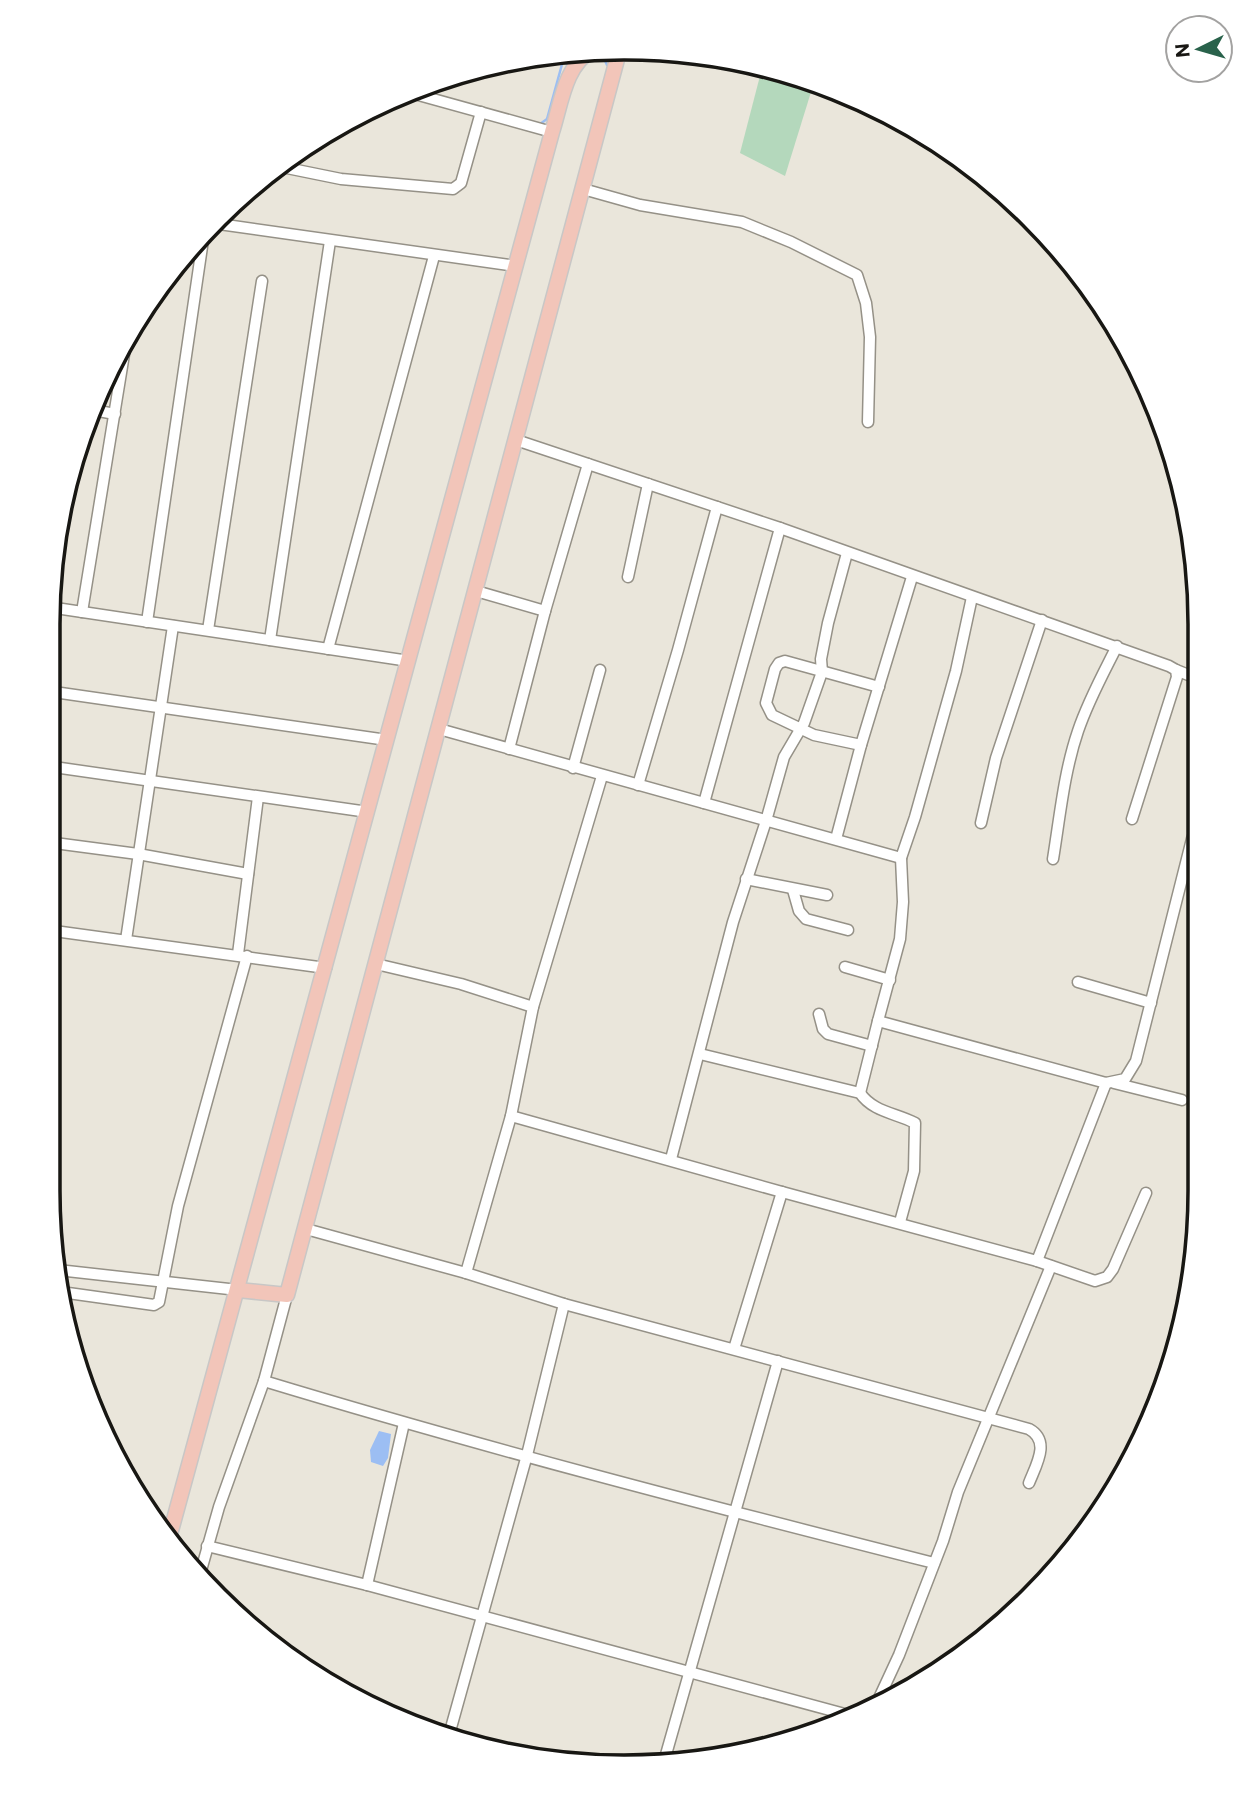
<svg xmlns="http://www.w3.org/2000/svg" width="1248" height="1814" viewBox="0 0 1248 1814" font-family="Commissioner,sans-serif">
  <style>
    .green { fill: #b4d8bc }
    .water { fill: #9cbef3 }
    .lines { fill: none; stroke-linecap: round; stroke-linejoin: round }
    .stream { stroke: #9cbef3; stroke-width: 2.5 }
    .minor-casing { stroke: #959187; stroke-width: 13 }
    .major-casing { stroke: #c8c7c6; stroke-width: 17 }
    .minor { stroke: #fff; stroke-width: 10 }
    .major { stroke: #f2c5b9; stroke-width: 14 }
    .rim { fill: none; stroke: #181713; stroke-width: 3.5 }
  </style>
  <rect width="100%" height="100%" fill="#eae6db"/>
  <polygon class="green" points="761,72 811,92 785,176 740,153"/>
  <polygon class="water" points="379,1431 391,1434 388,1458 383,1466 371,1462 370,1450"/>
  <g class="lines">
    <g class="stream">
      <polyline points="601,52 607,65"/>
      <polyline points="540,124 547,119 564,57"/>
    </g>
    <g class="minor-casing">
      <g id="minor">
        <polyline points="565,53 580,57"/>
        <polyline points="404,91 552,132"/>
        <polyline points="277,166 341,179 453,189 461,183 481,112"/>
        <polyline points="583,189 640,205 742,222 791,242 857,275 866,303 870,337 868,422"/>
        <polyline points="212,223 516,266"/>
        <polyline points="93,410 115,414"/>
        <polyline points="516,440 780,528 1169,666 1176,670 1177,677 1132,819"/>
        <polyline points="628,577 648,484"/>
        <polyline points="476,591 545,611"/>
        <polyline points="49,607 409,661"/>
        <polyline points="82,612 126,342"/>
        <polyline points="147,622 204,233"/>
        <polyline points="208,630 262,281"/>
        <polyline points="270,640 330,241"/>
        <polyline points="328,649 434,256"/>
        <polyline points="1176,670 1201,680"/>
        <polyline points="47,691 387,740"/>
        <polyline points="439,729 901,858"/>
        <polyline points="861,745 814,735 772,715 766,703 775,669 779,663 785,661 879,687"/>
        <polyline points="509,749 545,611 588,464"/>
        <polyline points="47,766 368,812"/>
        <polyline points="573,768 600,670"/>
        <polyline points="638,785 678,650 717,507"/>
        <polyline points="704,803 780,528"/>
        <polyline points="981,823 996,758 1042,620"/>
        <polyline points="836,839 861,745 912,577"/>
        <polyline points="47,842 138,854 248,874"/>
        <path d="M 1053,859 C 1060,816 1064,772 1078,731 C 1088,701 1103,674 1117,646"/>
        <polyline points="746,879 827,895"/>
        <polyline points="793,890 799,911 806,919 848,930"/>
        <polyline points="47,930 326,968"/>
        <polyline points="126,940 173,626"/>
        <polyline points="238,954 258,797"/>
        <polyline points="376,964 461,984 533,1007"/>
        <polyline points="845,967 890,980"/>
        <polyline points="1078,982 1151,1003"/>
        <polyline points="819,1014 823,1029 828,1034 872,1046"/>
        <polyline points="878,1021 900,939 903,902 901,858 915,817 956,671 972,597"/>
        <path d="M 700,1054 L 860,1093 C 873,1112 896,1113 915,1123 L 914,1171 L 900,1222"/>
        <polyline points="1114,1083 1182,1100"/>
        <polyline points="860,1093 878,1021 1106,1083 1125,1079 1136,1061 1192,839 1201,814"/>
        <polyline points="511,1116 782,1192 1037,1261 1095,1281 1107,1277 1113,1269 1146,1193"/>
        <polyline points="671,1159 733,922 766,821 784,757 804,723 822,672 821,659 828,623 847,553"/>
        <path d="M 306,1229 L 466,1273 L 564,1304 L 1029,1429 C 1051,1441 1036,1465 1029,1483"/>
        <polyline points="1037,1261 1106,1083"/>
        <polyline points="58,1270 238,1290"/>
        <polyline points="466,1273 511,1116 533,1007 602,776"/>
        <polyline points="61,1292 154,1305 159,1302 178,1206 247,956"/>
        <polyline points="734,1349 782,1192"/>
        <path d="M 264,1381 C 485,1448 709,1506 934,1563"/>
        <polyline points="207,1546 367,1585 852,1716"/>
        <polyline points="200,1574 219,1507 264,1381 287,1295"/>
        <polyline points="367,1585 404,1423"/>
        <polyline points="874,1709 899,1655 943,1541 958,1492 1051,1266"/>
        <polyline points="449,1735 527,1455 564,1304"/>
        <polyline points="665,1758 778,1361"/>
      </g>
    </g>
    <g class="major-casing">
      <g id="major">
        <polyline points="238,1290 287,1295 620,48"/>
        <path d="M 169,1538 L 552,132 C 561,104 565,65 592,50"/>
      </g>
    </g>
    <use href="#minor" class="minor"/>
    <use href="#major" class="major"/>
  </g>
  <path d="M0 0H1248V1814H0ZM624 60H624A564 564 0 0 1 1188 624V1191A564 564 0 0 1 624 1755H624A564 564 0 0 1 60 1191V624A564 564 0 0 1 624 60Z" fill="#fff" fill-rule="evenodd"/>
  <path class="rim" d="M624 60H624A564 564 0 0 1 1188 624V1191A564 564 0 0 1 624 1755H624A564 564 0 0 1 60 1191V624A564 564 0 0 1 624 60Z"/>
  <g transform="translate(1199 49) rotate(265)"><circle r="33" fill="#ffffff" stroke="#a3a2a1" stroke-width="2"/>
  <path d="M0-5L12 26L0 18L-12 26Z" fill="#29624b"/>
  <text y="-10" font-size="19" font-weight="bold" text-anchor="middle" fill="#181713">N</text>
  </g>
</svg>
